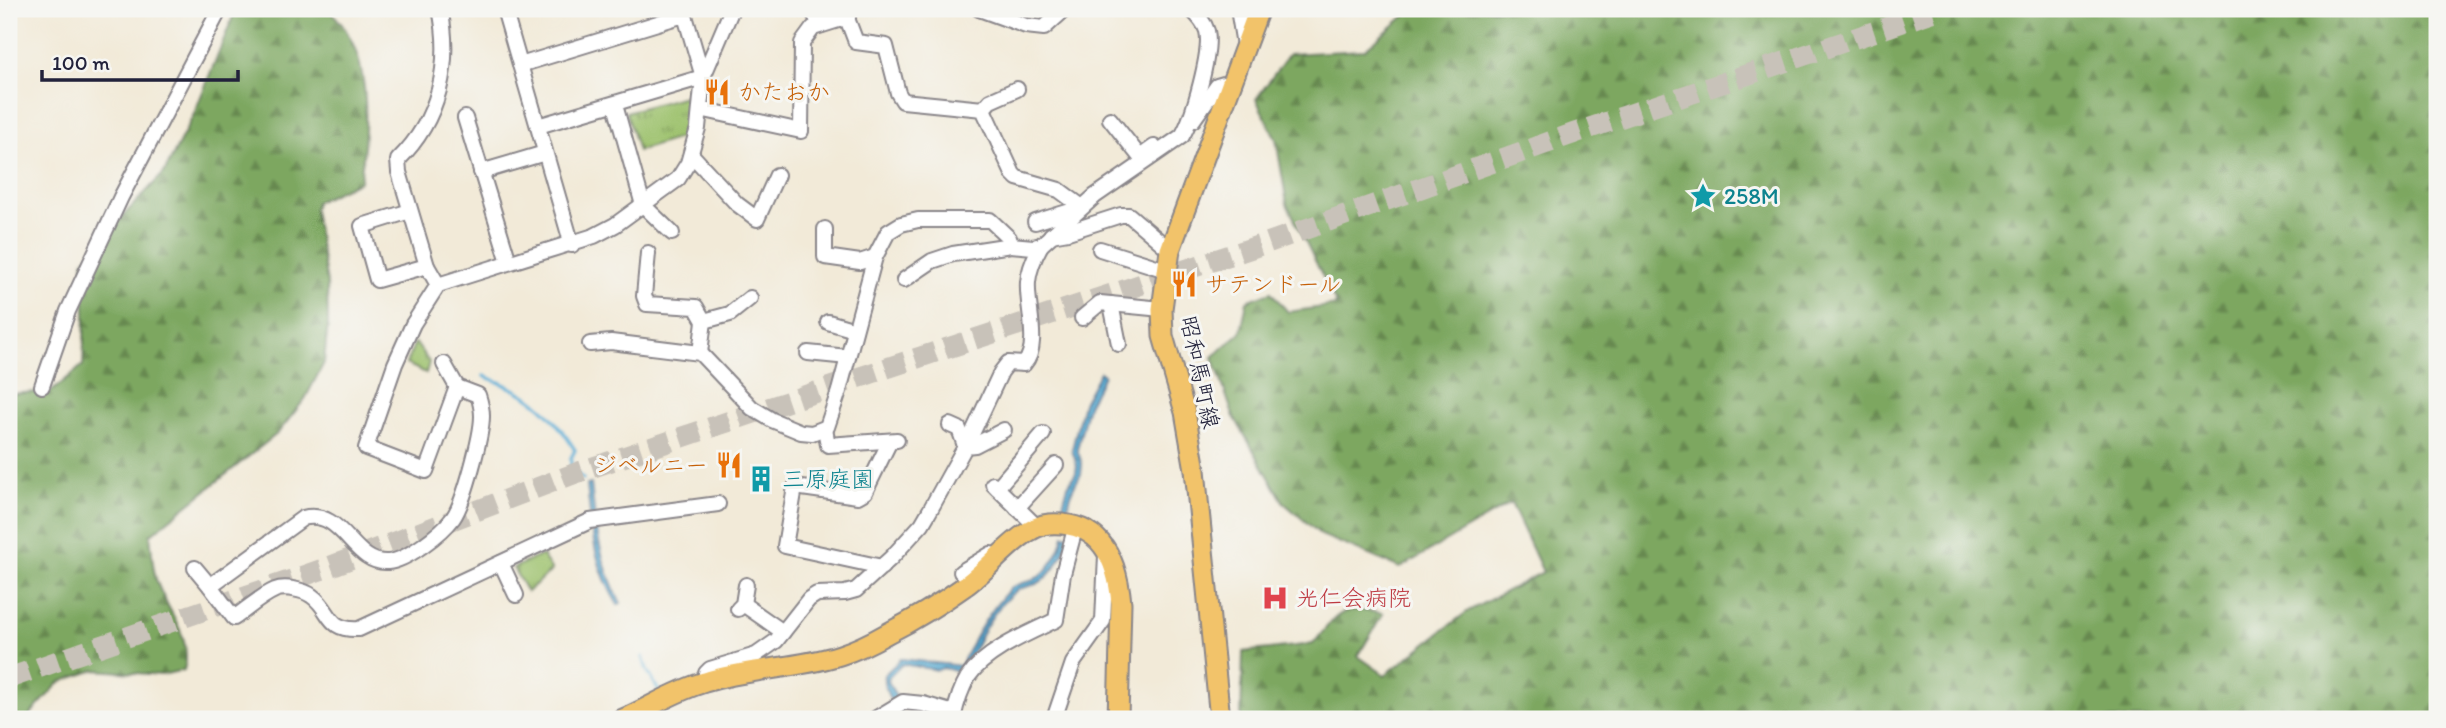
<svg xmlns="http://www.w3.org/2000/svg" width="2446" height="728" viewBox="0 0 2446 728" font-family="Itim,'Klee One',sans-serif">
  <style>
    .forest { fill: url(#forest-firs); stroke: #50644e; stroke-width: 2 }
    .park { fill: url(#park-tufts); stroke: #5f7254; stroke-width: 2 }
    .water { fill: url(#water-ripples); stroke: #3e6788; stroke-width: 2 }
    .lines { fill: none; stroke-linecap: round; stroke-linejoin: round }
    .stream { stroke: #59acd4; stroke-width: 3.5 }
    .highway-tunnel { stroke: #c8c2b9; stroke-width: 21; stroke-dasharray: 21 10; stroke-linecap: butt }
    .minor-casing { stroke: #8a868a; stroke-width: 18 }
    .major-casing { stroke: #8a868a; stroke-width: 23 }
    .minor { stroke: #fff; stroke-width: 14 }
    .major { stroke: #f2c36a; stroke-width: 19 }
    .labels { text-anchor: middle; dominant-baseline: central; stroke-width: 6; stroke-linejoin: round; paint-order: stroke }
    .food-label { font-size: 23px; fill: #c56008; stroke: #f6f6f2; text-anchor: start }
    .culture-label { font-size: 23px; fill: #0d838f; stroke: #f6f6f2; text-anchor: start }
    .street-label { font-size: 23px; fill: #22223b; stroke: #f6f6f2 }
    .health-label { font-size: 23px; fill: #be3a42; stroke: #f6f6f2; text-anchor: start }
  </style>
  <defs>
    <pattern id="forest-firs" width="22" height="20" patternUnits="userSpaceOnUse" patternTransform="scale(1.75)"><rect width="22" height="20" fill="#7da760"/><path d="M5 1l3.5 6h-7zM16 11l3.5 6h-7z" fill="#668850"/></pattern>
    <pattern id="park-tufts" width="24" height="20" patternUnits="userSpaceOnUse" patternTransform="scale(1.75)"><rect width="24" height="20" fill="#9cc16c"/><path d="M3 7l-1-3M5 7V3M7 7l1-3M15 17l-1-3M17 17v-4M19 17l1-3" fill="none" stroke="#7f9c5a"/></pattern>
    <pattern id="water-ripples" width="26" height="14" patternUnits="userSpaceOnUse" patternTransform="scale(1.75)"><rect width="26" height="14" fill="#59acd4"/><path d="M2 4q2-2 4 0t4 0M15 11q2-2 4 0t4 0" fill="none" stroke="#498cad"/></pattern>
  </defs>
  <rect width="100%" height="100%" fill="#f6f6f2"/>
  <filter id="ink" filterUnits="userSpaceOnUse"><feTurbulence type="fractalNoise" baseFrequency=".0143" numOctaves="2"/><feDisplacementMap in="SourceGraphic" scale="14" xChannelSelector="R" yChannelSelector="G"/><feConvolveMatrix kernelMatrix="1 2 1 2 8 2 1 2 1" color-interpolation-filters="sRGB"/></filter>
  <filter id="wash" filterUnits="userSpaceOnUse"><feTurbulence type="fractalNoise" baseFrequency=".00686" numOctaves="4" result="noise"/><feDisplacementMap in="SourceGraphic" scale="28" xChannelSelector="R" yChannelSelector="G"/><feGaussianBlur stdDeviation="1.57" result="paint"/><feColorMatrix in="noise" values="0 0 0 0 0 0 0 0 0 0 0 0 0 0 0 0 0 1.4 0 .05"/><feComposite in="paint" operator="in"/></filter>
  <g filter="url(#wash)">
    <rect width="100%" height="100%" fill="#f2ead8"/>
    <g class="forest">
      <path d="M 236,9 L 328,9 C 374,49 368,126 360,181 L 316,202 L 314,210 L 327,283 L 328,323 L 324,363 L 305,399 L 278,433 L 150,535 C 152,549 152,565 156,579 C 165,609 194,637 184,670 L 162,675 L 95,670 L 60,682 L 26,719 L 9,719 L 9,394 L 52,391 L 83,365 L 85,315 L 83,262 L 119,220 L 164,173 L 193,116 Z"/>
      <path d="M 1413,9 L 2437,9 L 2437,719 L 1241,719 L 1243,652 L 1313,644 C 1338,613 1341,603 1383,614 L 1358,656 L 1385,675 L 1468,611 L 1543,572 L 1511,503 L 1400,568 L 1321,535 L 1284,503 L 1233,415 L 1213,357 L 1241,332 L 1247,301 L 1271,292 L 1288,312 L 1337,305 L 1287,204 L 1276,139 L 1256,99 L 1289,54 L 1364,50 Z"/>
    </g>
    <g class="park">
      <polygon points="685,96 694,101 686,136 638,151 626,112"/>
      <polygon points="415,342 429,362 426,373 406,364"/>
      <polygon points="542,555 552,570 527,592 513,568"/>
    </g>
    <g class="water">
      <polygon points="1100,372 1104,375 1088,405 1077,449 1082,464 1081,474 1073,488 1065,516 1060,515 1068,486 1076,473 1077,465 1072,450 1083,403"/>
      <path d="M 591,484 C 596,529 599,562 621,603 L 618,605 C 593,563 592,532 587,485 Z"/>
      <path d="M 1064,535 L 1069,536 C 1066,552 1052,577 1036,584 C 1030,586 1021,587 1016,591 C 992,607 975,647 963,672 L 943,668 L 937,670 L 902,664 L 889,677 L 888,681 L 901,707 L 901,719 L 895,719 C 896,703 882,691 884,675 L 901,659 L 961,666 C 974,637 988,612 1010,589 C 1017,583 1027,583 1035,579 C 1049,572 1061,550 1064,535 Z"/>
    </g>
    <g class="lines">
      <g class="stream">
        <path d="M 484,376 C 531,394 549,408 575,450 L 571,458 L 571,469 L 583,479"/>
        <polyline points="643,657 647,670 660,693"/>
      </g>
    </g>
  </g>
  <g filter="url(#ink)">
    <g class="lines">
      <polyline class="highway-tunnel" points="9,678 326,568 576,473 890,367 1264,244 1575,133 1941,9"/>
      <g class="minor-casing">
        <g id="minor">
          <polyline points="504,9 572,245"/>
          <polyline points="683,9 703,77"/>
          <polyline points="811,9 821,25"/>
          <polyline points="847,9 848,21 856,42 886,46 898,93 903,101 983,109 1013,174 1017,178 1059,190 1082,207"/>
          <polyline points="979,9 1026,26 1044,28 1065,9"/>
          <polyline points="1238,9 1244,45"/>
          <polyline points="520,65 684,15"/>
          <polyline points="615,105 643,205 672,233"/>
          <polyline points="700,109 801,131 802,43 813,28 848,17"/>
          <polyline points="983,109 990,101 1017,89"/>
          <polyline points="465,118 509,262"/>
          <polyline points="1110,119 1140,157 1154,147"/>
          <polyline points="1193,120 1217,86 1231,82"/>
          <polyline points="538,126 703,77"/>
          <polyline points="691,154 737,204 757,219 777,175"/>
          <polyline points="481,172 545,153"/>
          <polyline points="410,211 362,226 377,280 427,266"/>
          <polyline points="1035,222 1077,209"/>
          <polyline points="825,229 825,257 860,262 875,257"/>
          <polyline points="1051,235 1068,232 1121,215 1129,215 1170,250"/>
          <polyline points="1100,249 1166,270"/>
          <polyline points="648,253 644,296 647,304 696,307 704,321 700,353"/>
          <path d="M 904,280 L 932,261 L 953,254 L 1011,245 L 1033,247 L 1041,245 L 1095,196 L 1182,136 C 1193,118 1212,51 1207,31 C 1204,21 1197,15 1191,9"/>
          <path d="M 438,285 L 427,266 L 399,172 L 398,160 C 439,120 452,64 440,9"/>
          <polyline points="1111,304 1119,344"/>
          <polyline points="1082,318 1100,303 1162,309"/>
          <polyline points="704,321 730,314 750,298"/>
          <polyline points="828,322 855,330"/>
          <polyline points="590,344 611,342 700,353 752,408 772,420 801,432 812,433 827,427 839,391 875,257 888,232 901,224 918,220 990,220 1009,238 1011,245"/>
          <polyline points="808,353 848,357"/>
          <polyline points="444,364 457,387"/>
          <polyline points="42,386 68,311 121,197 220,9"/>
          <polyline points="950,425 959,429 965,446 975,445 1004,430"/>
          <polyline points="825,429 828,445 897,440"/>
          <polyline points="993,484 1037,527"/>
          <polyline points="997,488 1043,434"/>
          <path d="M 718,504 L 590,521 L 359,629 C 326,631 332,610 312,596 C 304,590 285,586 275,590 C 261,596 247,609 234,618 L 210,586 L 303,518 C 344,508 352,565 388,562 C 406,561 442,533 453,518 C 464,503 482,435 482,416 C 482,409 480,401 478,395 L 457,387 L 426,471 L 366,448 L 395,364 L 413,324 L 438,285 L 594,236 L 615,225 L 678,179 L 688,163 L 698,128 L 703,77 L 732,9"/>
          <polyline points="1017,508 1056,465"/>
          <polyline points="501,563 516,595"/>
          <polyline points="882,567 785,546 795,487 858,496 865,492 890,441"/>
          <polyline points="195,568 210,586"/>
          <polyline points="961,572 991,554 996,555"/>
          <polyline points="743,604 783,632"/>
          <polyline points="738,609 743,604 746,585"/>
          <path d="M 705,682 L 706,673 L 710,669 L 756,655 L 776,641 L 809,599 L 817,594 L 845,593 L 856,590 L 891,558 L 922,524 L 929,512 L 971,436 L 1001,372 L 1008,363 L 1024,364 C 1041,346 1026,305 1028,282 C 1029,268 1035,256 1041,245"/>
          <polyline points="875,719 903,702 923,704 954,713"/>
          <path d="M 953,719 C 956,705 960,690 968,677 C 985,651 1029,633 1056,620 L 1063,574 L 1076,525"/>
          <polyline points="1054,719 1073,663 1103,621 1106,555"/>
        </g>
      </g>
      <g class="major-casing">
        <g id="major">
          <path d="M 623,719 C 650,707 677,690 705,682 C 749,668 796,669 840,655 C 856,650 874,641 888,633 C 914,620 941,603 965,586 C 989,570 1021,526 1049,524 C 1101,521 1117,559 1121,603 L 1118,719"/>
          <polyline points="1220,719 1195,470 1185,412 1163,336 1162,309 1170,250 1259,9"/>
        </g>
      </g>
      <use href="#minor" class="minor"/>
      <use href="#major" class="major"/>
    </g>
  </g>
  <defs>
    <g id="restaurant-bare" transform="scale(2.1)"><path d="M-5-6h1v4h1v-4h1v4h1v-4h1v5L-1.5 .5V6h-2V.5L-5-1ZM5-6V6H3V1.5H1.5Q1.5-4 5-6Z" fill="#e8710a" stroke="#f6f6f2" stroke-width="2.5" paint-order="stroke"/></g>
    <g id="sight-bare" transform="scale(2.1)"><path d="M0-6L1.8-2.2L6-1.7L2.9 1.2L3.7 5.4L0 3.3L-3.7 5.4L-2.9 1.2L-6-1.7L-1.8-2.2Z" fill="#0f9aa8" stroke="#f6f6f2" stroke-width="2.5" paint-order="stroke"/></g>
    <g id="building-bare" transform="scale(2.1)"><path d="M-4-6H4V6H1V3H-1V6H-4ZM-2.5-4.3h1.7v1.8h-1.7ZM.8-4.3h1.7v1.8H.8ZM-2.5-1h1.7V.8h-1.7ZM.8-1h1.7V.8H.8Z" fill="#0f9aa8" stroke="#f6f6f2" stroke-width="2.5" paint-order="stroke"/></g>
    <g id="hospital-bare" transform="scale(2.1)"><path d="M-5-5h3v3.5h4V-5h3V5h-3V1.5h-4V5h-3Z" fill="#e0444e" stroke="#f6f6f2" stroke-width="2.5" paint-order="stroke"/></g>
  </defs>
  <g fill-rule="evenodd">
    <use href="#restaurant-bare" x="717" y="92"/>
    <use href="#sight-bare" x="1703" y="196"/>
    <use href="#restaurant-bare" x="1184" y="284"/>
    <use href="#restaurant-bare" x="729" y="465"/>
    <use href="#building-bare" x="761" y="479"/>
    <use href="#hospital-bare" x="1275" y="598"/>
  </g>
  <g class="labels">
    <g class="food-label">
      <text x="738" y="92">かたおか</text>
      <text x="1205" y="284">サテンドール</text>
      <text x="708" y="465" text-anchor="end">ジベルニー</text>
    </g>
    <g class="culture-label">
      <text x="1724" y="196">258M</text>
      <text x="782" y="479">三原庭園</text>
    </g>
    <g class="street-label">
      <text transform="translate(1200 372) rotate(78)">昭和馬町線</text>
    </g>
    <g class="health-label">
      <text x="1296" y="598">光仁会病院</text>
    </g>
  </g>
  <rect width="2446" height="728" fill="none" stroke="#f6f6f2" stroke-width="35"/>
  <path d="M42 70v10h196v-10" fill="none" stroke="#22223b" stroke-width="3.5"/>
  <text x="52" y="70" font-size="21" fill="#22223b" stroke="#f6f6f2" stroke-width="5" paint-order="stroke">100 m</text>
</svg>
